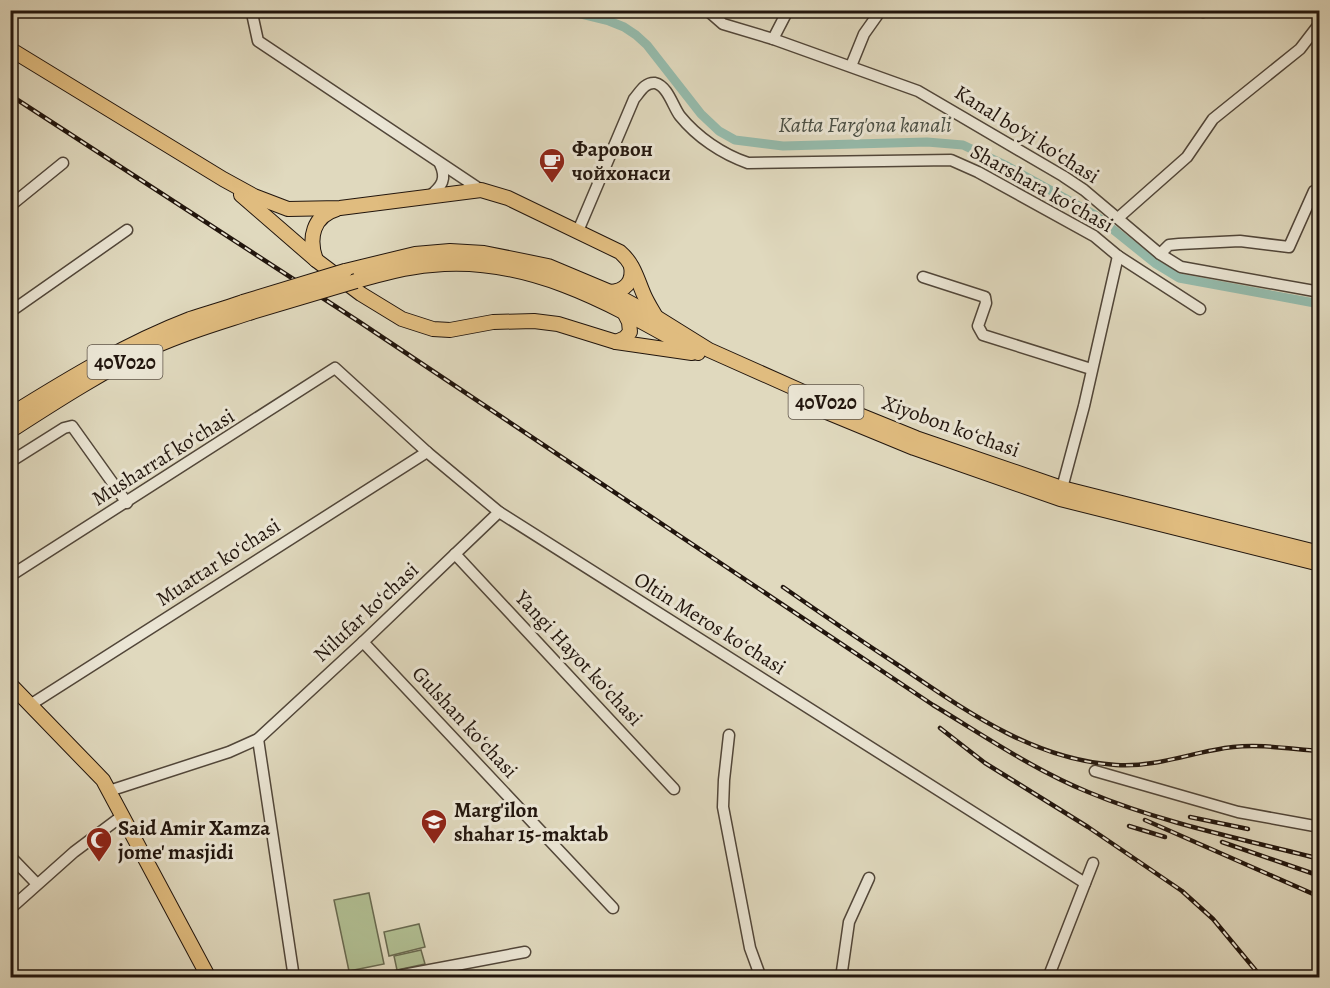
<svg xmlns="http://www.w3.org/2000/svg" width="1330" height="988" viewBox="0 0 1330 988" font-family="Alegreya,serif">
  <style>
    .green { fill: #b1bf93; stroke: #696a50; stroke-width: 1.5 }
    .lines { fill: none; stroke-linecap: round; stroke-linejoin: round }
    .canal { stroke: #95bbac; stroke-width: 9 }
    .minor-casing { stroke: #514639; stroke-width: 13 }
    .major-casing { stroke: #21150d; stroke-width: 16 }
    .minor { stroke: #ebe6d5; stroke-width: 10 }
    .major { stroke: #e0bc7f; stroke-width: 14 }
    .rail-casing { stroke: #21150d; stroke-width: 4.5 }
    .rail { stroke: #ebe6d5; stroke-width: 2; stroke-dasharray: 7; stroke-linecap: butt }
    .major-bridge-casing { stroke: #21150d; stroke-width: 16; stroke-linecap: butt }
    .major-bridge { stroke: #e0bc7f; stroke-width: 14 }
    .labels { text-anchor: middle; dominant-baseline: central; stroke-width: 6; stroke-linejoin: round; paint-order: stroke }
    .shield { fill: #ebe6d5; stroke: #5e5449; stroke-width: 1.5 }
    .shield-label { font-size: 20px; font-weight: bold; fill: #21150d }
    .street-label { font-size: 21px; fill: #21150d; stroke: #ebe6d5 }
    .poi-label { font-size: 21px; font-weight: bold; fill: #21150d; stroke: #ebe6d5; text-anchor: start }
    .water-label { font-size: 22px; font-style: italic; fill: #4a4f45; stroke: #ebe6d5 }
  </style>
  <rect width="100%" height="100%" fill="#e0d9be"/>
  <filter id="stains"><feTurbulence type="fractalNoise" baseFrequency=".00333" numOctaves="4"/><feColorMatrix values="0 0 0 0 .2 0 0 0 0 .09 0 0 0 0 .02 0 0 0 .5 -.17"/></filter>
  <radialGradient id="worn" r=".72"><stop offset=".6" stop-color="#630" stop-opacity="0"/><stop offset="1" stop-color="#630" stop-opacity=".3"/></radialGradient>
  <g class="green">
    <polygon points="369,893 384,964 349,971 334,900"/>
    <polygon points="419,924 425,947 389,956 384,932"/>
    <polygon points="421,950 425,964 397,970 394,956"/>
  </g>
  <g class="lines">
    <polyline class="canal" points="564,10 609,21 624,27 636,35 647,45 701,114 719,131 735,140 783,146 927,142 963,145 1005,165 1095,215 1156,264 1179,278 1320,304"/>
    <g class="minor-casing">
      <g id="minor">
        <polyline points="256,10 253,18 258,41 481,190"/>
        <polyline points="707,10 723,24 773,39 918,91 1063,176 1084,190 1160,254 1181,267 1320,292"/>
        <polyline points="1201,10 1203,12"/>
        <polyline points="773,39 788,10"/>
        <polyline points="851,66 864,34 881,10"/>
        <path d="M 430,196 C 442,186 447,179 440,164"/>
        <polyline points="10,206 63,163"/>
        <polyline points="1118,218 1187,157 1213,119 1300,49 1320,23"/>
        <path d="M 578,231 L 634,99 C 640,92 645,82 655,83 C 668,86 673,107 680,116 C 697,137 722,154 748,163 L 951,160 L 978,172 L 1094,236 L 1118,256 L 1200,309"/>
        <polyline points="1160,254 1169,245 1179,244 1240,241 1289,247 1314,191"/>
        <polyline points="923,277 985,297 986,303 978,326 983,335 1091,369"/>
        <polyline points="10,312 127,230"/>
        <polyline points="10,462 64,428 72,426 127,503"/>
        <polyline points="1062,488 1084,406 1118,256"/>
        <polyline points="455,554 674,789"/>
        <polyline points="10,576 335,368 427,452 499,512 1085,883"/>
        <polyline points="363,642 613,908"/>
        <polyline points="30,705 427,452"/>
        <polyline points="729,735 724,780 723,807 750,948 761,978"/>
        <polyline points="258,739 294,978"/>
        <polyline points="1095,771 1238,812 1320,827"/>
        <polyline points="109,791 229,752 258,739 363,642 499,512"/>
        <polyline points="10,856 37,884"/>
        <polyline points="10,909 74,852 122,816"/>
        <polyline points="387,978 525,952"/>
        <polyline points="841,978 849,922 869,878"/>
        <polyline points="1048,978 1093,863"/>
      </g>
    </g>
    <g class="major-casing">
      <g id="major">
        <path d="M 10,49 L 223,179 L 254,196 L 288,209 L 340,208 L 481,190 L 508,198 L 620,252 C 634,264 637,279 644,295 C 647,302 652,310 656,317"/>
        <polyline points="241,195 316,260 361,294 402,319 433,329 450,330 493,322 534,321 558,324 616,342 692,353"/>
        <path d="M 316,260 C 308,238 313,216 337,209"/>
        <polyline points="345,271 415,254 450,251 484,253 548,266 610,292 656,317 709,350 810,395 916,438 1062,488 1320,553"/>
        <path d="M 356,281 C 381,274 406,267 432,265 C 531,255 616,307 698,353"/>
        <path d="M 610,292 C 625,291 634,282 631,266"/>
        <polyline points="616,342 625,338 630,332 629,322 624,312"/>
        <polyline points="800,401 914,448 1060,499 1320,564"/>
        <path d="M 10,415 C 68,379 127,343 190,319 C 208,313 226,308 243,302"/>
        <path d="M 10,431 C 58,400 106,369 158,345 C 187,332 218,323 249,313"/>
        <polyline points="10,684 103,780 209,978"/>
      </g>
    </g>
    <use href="#minor" class="minor"/>
    <use href="#major" class="major"/>
    <g class="rail-casing">
      <g id="rail">
        <path d="M 10,95 L 358,321 L 933,705 C 983,735 1034,770 1088,792 C 1162,823 1242,839 1320,859"/>
        <path d="M 783,587 C 823,615 863,642 904,669 C 969,713 1035,760 1116,765 C 1156,768 1195,751 1233,747 C 1262,744 1291,749 1320,751"/>
        <polyline points="940,728 985,763 1088,827 1182,891 1213,919 1262,978"/>
        <polyline points="1190,817 1248,829"/>
        <polyline points="1145,820 1320,897"/>
        <polyline points="1129,826 1165,837"/>
        <polyline points="1222,842 1320,876"/>
      </g>
    </g>
    <use href="#rail" class="rail"/>
    <g class="major-bridge-casing">
      <g id="major-bridge">
        <polyline points="243,302 345,271"/>
        <polyline points="249,313 356,281"/>
      </g>
    </g>
    <use href="#major-bridge" class="major-bridge"/>
  </g>
  <defs>
    <g id="cafe-pin" transform="scale(1.35)"><path d="M0 17L-7.5 6A9.5 9.5 0 1 1 7.5 6Z" fill="#8f2418" stroke="#ebe6d5"/><path d="M-5.5-4.5H6V0H3Q3 3.5 0 3.5H-2.5Q-5.5 3.5-5.5 0ZM3-3.2v2h1.7v-2ZM-6 4.5H4V6H-6Z" fill="#fff"/></g>
    <g id="school-pin" transform="scale(1.35)"><path d="M0 17L-7.5 6A9.5 9.5 0 1 1 7.5 6Z" fill="#8f2418" stroke="#ebe6d5"/><path d="M0-5L7-2L0 1L-7-2ZM-4 1L0 2.5L4 1V4Q0 6-4 4Z" fill="#fff"/></g>
    <g id="mosque-pin" transform="scale(1.35)"><path d="M0 17L-7.5 6A9.5 9.5 0 1 1 7.5 6Z" fill="#8f2418" stroke="#ebe6d5"/><path d="M3.5-4.9A6 6 0 1 0 3.5 4.9A5 5 0 1 1 3.5-4.9Z" fill="#fff"/></g>
  </defs>
  <g fill-rule="evenodd">
    <use href="#cafe-pin" x="552" y="161"/>
    <use href="#school-pin" x="434" y="822"/>
    <use href="#mosque-pin" x="99" y="840"/>
  </g>
  <g class="labels">
    <g class="shield">
      <rect x="87.5" y="345" width="75" height="34" rx="4.5"/>
      <rect x="788.5" y="385" width="75" height="34" rx="4.5"/>
    </g>
    <g class="shield-label">
      <text x="125" y="362">40V020</text>
      <text x="826" y="402">40V020</text>
    </g>
    <g class="street-label">
      <text transform="translate(1027 134) rotate(32)">Kanal boʻyi koʻchasi</text>
      <text transform="translate(1042 188) rotate(29)">Sharshara koʻchasi</text>
      <text transform="translate(951 426) rotate(20)">Xiyobon koʻchasi</text>
      <text transform="translate(163 457) rotate(-32)">Musharraf koʻchasi</text>
      <text transform="translate(218 562) rotate(-33)">Muattar koʻchasi</text>
      <text transform="translate(366 612) rotate(-43)">Nilufar koʻchasi</text>
      <text transform="translate(710 623) rotate(32)">Oltin Meros koʻchasi</text>
      <text transform="translate(579 658) rotate(47)">Yangi Hayot koʻchasi</text>
      <text transform="translate(465 722) rotate(47)">Gulshan koʻchasi</text>
    </g>
    <g class="poi-label">
      <text x="572" y="149">Фаровон<tspan x="572" dy="24">чойхонаси</tspan></text>
      <text x="454" y="810">Marg'ilon<tspan x="454" dy="24">shahar 15-maktab</tspan></text>
      <text x="118" y="828">Said Amir Xamza<tspan x="118" dy="24">jome' masjidi</tspan></text>
    </g>
    <g class="water-label">
      <text x="865" y="125">Katta Farg'ona kanali</text>
    </g>
  </g>
  <rect width="1330" height="988" fill="none" stroke="#e0d9be" stroke-width="36"/>
  <rect x="12" y="12" width="1306" height="964" fill="none" stroke="#21150d" stroke-width="3"/>
  <rect x="18" y="18" width="1294" height="952" fill="none" stroke="#21150d" stroke-width="1.5"/>
  <rect width="100%" height="100%" filter="url(#stains)"/>
  <rect width="100%" height="100%" fill="url(#worn)"/>
</svg>
